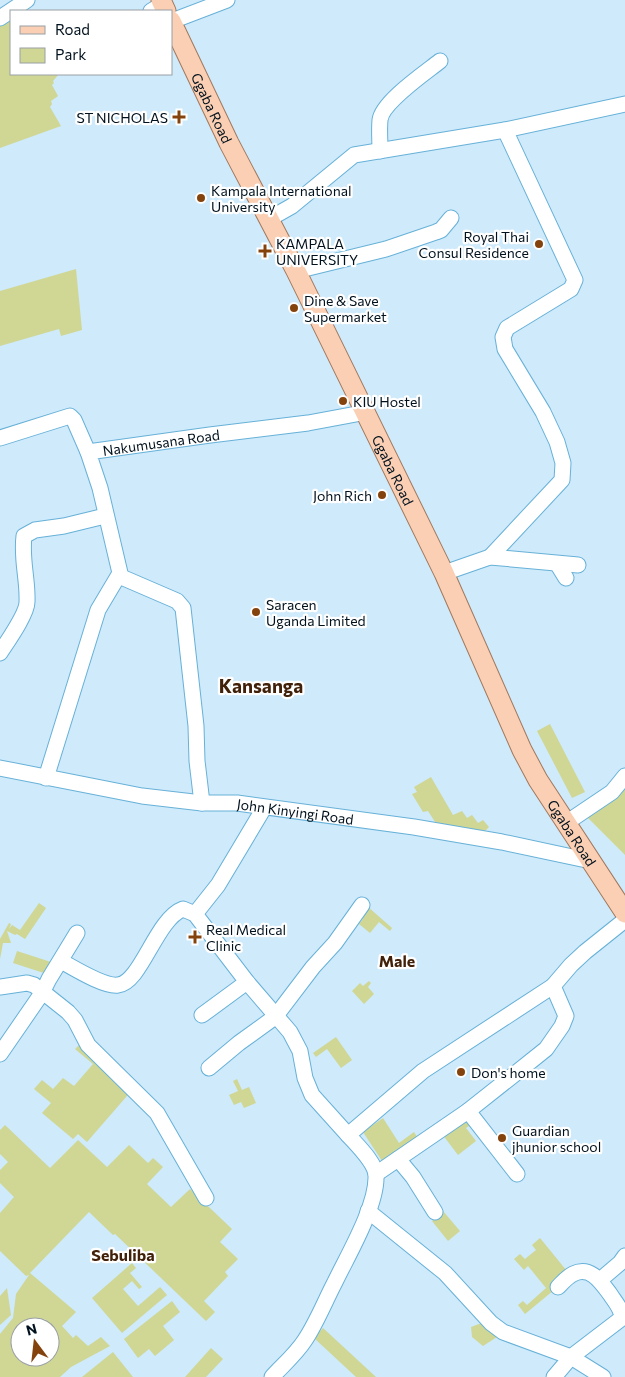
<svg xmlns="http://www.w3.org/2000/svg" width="625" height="1377" viewBox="0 0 625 1377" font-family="Commissioner,sans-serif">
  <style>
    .green { fill: #d0d794; fill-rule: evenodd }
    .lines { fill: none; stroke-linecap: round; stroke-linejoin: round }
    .minor-casing { stroke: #67b1d8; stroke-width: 17 }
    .major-casing { stroke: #a1785d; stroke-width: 21 }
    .minor { stroke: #fff; stroke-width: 15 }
    .major { stroke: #fbcfb3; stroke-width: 19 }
    .poi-dot { fill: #84430d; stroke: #fff; stroke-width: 2 }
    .labels { text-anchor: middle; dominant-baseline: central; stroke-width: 4.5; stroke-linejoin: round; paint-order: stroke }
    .street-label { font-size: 14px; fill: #00111d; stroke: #fff }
    .poi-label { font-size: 14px; fill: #00111d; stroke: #fff; text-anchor: start }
    .quarter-label { font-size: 16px; font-weight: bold; fill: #41210a; stroke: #fff }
    .district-label { font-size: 19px; font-weight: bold; fill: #41210a; stroke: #fff }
  </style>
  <rect width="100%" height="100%" fill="#ceeafb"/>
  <g class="green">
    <polygon points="11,16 11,74 59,74 53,81 54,83 52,85 58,96 51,101 52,104 50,107 61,126 0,148 0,23"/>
    <polygon points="76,269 82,330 61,336 59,329 0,346 0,291"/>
    <polygon points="550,724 585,792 572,798 537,731"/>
    <polygon points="431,777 453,815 462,811 467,818 472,815 478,823 483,820 489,827 483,833 437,825 428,811 423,812 412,794 417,792 414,787"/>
    <polygon points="625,780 625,855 587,817"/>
    <polygon points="39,903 46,908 25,939 17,934 15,935 7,931 11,943 3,943 0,959 0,939 9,923 11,924 9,929 12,925 20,930"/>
    <polygon points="367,906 392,928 390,931 379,922 370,933 359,924 363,919 358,915"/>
    <polygon points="17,951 54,963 50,975 13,963"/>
    <polygon points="369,981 371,983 368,987 374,994 364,1004 352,991 360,983 363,986"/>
    <polygon points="336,1037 352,1060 341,1068 327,1049 316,1057 313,1053"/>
    <polygon points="80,1044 133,1089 87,1142 78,1134 73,1139 42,1113 51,1103 34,1089 42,1080 53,1089 63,1078 74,1086 93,1064 75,1049"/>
    <polygon points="237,1079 242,1090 249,1087 256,1103 244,1108 241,1102 234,1105 229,1095 238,1091 233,1081"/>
    <polygon points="466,1116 472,1124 466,1128 476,1141 458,1155 442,1134"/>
    <polygon points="383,1118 399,1143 414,1132 419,1140 384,1164 363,1132"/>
    <path d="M 5,1125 L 50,1168 L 78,1140 L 107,1167 L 129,1145 L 148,1163 L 153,1158 L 163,1167 L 147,1184 L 171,1207 L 190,1189 L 232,1229 L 220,1242 L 238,1259 L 225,1272 L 228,1276 L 204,1301 L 215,1312 L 206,1321 L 115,1234 L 113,1235 L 89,1212 L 30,1273 L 76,1312 L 62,1326 L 73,1338 L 76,1335 L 88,1346 L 101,1337 L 110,1346 L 71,1367 L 60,1377 L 0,1377 L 0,1334 L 13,1318 L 16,1294 L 29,1275 L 26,1276 L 0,1251 L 0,1213 L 14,1197 L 0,1183 L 0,1170 L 8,1162 L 0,1154 L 0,1130 ZM 20,1327 L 50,1327 L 50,1357 L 20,1357 Z"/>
    <polygon points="443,1211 460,1231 448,1241 432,1221"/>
    <polygon points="540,1238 571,1276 525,1314 518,1305 523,1301 527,1305 546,1288 528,1266 524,1270 514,1259 520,1254 525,1259 536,1250 532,1245"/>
    <polygon points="132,1263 136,1268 130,1273 142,1287 139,1289 132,1281 123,1289 138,1306 160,1287 167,1295 122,1333 92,1298"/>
    <polygon points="7,1288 11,1315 0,1325 0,1296"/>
    <polygon points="172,1301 180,1312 163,1326 174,1340 155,1356 149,1349 138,1358 124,1339"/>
    <polygon points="484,1322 497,1337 483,1346 472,1337 471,1327"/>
    <polygon points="323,1328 376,1377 356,1377 314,1338"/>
    <polygon points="211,1348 223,1359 206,1377 185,1377"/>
    <polygon points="113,1352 133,1377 82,1377"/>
  </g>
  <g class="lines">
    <g class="minor-casing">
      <g id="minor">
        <polyline points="151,11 163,4"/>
        <polyline points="0,18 27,0"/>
        <polyline points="172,21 227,0"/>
        <path d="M 380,151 C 380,141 379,130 380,120 C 382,102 425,73 440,61"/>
        <polyline points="269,219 292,206 354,155 505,130 625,104"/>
        <polyline points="296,271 386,249 436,232 441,230 451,218"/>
        <polyline points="0,438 70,416 74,420 88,452"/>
        <polyline points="490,557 562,480 563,463 557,442 543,412 505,349 503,337 507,328 571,289 575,280 505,130"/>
        <polyline points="558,565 566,578"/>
        <polyline points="444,573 490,557 578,565"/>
        <polyline points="119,576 177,601 183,608 196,726 197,761 202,803"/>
        <path d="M 0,653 C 7,642 27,614 27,602 C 28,579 21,560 24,536 L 35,530 L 64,526 L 105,516"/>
        <path id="s1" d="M 0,768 L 142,796 L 202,803 L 237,803 L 414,827 L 502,842 L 591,861"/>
        <path id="s2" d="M 46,778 L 98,610 L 120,573 L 100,488 L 88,452 L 210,435 L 308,423 L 367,412"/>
        <polyline points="566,823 612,792 625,776"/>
        <polyline points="195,914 218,885 264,808"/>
        <path d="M 61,961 C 74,968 104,987 118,985 C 141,983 156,919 183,909 L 195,914 L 247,982 L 290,1032 L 300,1051 L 305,1078 L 312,1095 L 348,1135"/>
        <polyline points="0,987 27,983 34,985 68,1012 75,1020 88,1045 157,1113 206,1198"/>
        <polyline points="202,1015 247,982"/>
        <polyline points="0,1054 42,993 49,979 77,933"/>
        <polyline points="209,1068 239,1043 275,1017 313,967 335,943 362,905"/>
        <polyline points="468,1111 517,1174"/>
        <polyline points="398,1159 413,1177 435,1212"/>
        <polyline points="376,1174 468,1111 511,1077 546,1049 562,1026 566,1016 553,986"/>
        <polyline points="368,1211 445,1273 491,1323 503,1332 571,1357 603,1377"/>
        <polyline points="600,1280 620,1263 625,1256"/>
        <path d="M 272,1377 C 283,1365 296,1354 305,1340 C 317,1322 325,1301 335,1282 C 348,1255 377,1206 376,1176 C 376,1163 357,1145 348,1135 L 423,1071 L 553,986 L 571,965 L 585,952 L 625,920"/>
        <path d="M 554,1377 L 571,1357 L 622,1318 C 622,1309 615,1302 610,1294 C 601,1282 590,1265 573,1274 C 567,1277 562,1283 558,1287"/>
      </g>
    </g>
    <g class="major-casing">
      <g id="major">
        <polyline points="161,0 166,11"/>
        <path id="s3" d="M 171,21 L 229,143 L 296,271 L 444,573 L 522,750 L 538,780 L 625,913"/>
      </g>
    </g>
    <use href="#minor" class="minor"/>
    <use href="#major" class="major"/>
  </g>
  <g class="poi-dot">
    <path d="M176.5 109.5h5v5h5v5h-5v5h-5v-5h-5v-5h5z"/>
    <circle cx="201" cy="198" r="5"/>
    <circle cx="539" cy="244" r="5"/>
    <path d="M262.5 243.5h5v5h5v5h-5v5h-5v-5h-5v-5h5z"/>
    <circle cx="294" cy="308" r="5"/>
    <circle cx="343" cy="401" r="5"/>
    <circle cx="382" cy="495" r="5"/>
    <circle cx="256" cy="612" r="5"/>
    <path d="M192.5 929.5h5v5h5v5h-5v5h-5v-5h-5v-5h5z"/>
    <circle cx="461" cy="1072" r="5"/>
    <circle cx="502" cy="1138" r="5"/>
  </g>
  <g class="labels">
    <g class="street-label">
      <text stroke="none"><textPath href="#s3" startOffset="96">Ggaba Road</textPath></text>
      <text stroke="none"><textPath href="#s2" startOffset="418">Nakumusana Road</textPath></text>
      <text stroke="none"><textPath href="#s3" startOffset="501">Ggaba Road</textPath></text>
      <text stroke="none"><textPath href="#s1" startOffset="299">John Kinyingi Road</textPath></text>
      <text stroke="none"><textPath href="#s3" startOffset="906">Ggaba Road</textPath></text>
    </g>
    <g class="poi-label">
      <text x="168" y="117" text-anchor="end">ST NICHOLAS</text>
      <text x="211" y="190">Kampala International<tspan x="211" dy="16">University</tspan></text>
      <text x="529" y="236" text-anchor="end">Royal Thai<tspan x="529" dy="16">Consul Residence</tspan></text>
      <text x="276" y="243">KAMPALA<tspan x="276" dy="16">UNIVERSITY</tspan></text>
      <text x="304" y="300">Dine &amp; Save<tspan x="304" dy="16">Supermarket</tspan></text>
      <text x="353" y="401">KIU Hostel</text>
      <text x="372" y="495" text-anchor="end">John Rich</text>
      <text x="266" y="604">Saracen<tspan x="266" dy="16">Uganda Limited</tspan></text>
      <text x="206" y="929">Real Medical<tspan x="206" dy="16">Clinic</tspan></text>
      <text x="471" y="1072">Don's home</text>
      <text x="512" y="1130">Guardian<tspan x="512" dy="16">jhunior school</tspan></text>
    </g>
    <g class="quarter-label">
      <text x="397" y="960">Male</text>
      <text x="123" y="1254">Sebuliba</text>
    </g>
    <g class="district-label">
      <text x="261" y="685">Kansanga</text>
    </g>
  </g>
  <rect x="10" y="10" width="162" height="65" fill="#ffffff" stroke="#99a0a5"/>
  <rect x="20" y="26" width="25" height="8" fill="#fbcfb3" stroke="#99a0a5"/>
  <text x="55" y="35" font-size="15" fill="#00111d">Road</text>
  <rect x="20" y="48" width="25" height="15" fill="#d0d794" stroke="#99a0a5"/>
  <text x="55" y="60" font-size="15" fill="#00111d">Park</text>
  <g transform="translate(35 1342) rotate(345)"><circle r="24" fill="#ffffff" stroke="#99a0a5"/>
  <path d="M0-4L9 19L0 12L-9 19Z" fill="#84430d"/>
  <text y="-8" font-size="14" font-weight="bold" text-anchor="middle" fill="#00111d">N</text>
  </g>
</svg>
